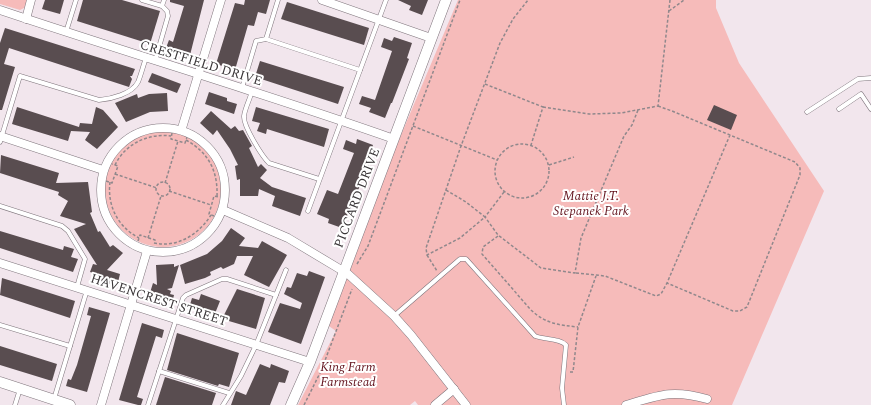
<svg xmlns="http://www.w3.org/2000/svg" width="871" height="405" viewBox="0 0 871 405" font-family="Spectral,serif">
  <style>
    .green { fill: #f6bbba }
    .building { fill: #594d50 }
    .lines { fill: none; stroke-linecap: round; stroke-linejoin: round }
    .service-casing { stroke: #7f757c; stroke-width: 5 }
    .minor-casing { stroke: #7f757c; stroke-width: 9 }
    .tertiary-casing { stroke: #7f757c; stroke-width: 11 }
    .path { stroke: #90888c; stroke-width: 1.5; stroke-dasharray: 3 2; stroke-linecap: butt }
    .service { stroke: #fff; stroke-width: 4 }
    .minor { stroke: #fff; stroke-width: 8 }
    .tertiary { stroke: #fff; stroke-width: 10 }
    .labels { text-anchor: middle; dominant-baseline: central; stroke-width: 4; stroke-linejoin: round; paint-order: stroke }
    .street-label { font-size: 13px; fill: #3a3638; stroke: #fff }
    .park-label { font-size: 13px; font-style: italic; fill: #64151f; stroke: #fff }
  </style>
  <rect width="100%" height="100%" fill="#f2e6ed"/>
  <g class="green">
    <polygon points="0,0 28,0 24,8 20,10 0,4"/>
    <polygon points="458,0 716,0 716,8 739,63 824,191 732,405 418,405 415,401 410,405 298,405 336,331 326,324 344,270"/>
    <circle cx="163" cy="189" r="58"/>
  </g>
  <g class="building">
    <polygon points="45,0 64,0 60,14 42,9"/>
    <polygon points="83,0 122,0 160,11 150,44 77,21"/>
    <polygon points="170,0 204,0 190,55 166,48 169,40 173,42 184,6 170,2"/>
    <polygon points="245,0 270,0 266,14 258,12 254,26 248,25 235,70 216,64 235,3 244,5"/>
    <polygon points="398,0 428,0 422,15 409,10 411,6"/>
    <polygon points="287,2 369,28 364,45 281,19"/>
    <polygon points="5,28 135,69 132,76 130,76 132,79 129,87 9,48 4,64 15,67 2,110 0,110 0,43"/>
    <polygon points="394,37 412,43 407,58 409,59 392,103 391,103 385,118 369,112 371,108 359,104 362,96 375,100 392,51 381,47 384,38 392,41"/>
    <polygon points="260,61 344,87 338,104 255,77"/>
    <polygon points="152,73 181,84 177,93 148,82"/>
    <polygon points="209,92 227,98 227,101 237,104 234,114 205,104"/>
    <polygon points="167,93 168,111 150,112 126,122 115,103 137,94 138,98 149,94"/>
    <polygon points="714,105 737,115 731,130 707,120"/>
    <polygon points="17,107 79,127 80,123 92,124 96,107 103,110 118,127 97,149 85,140 90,132 71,131 68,141 12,124"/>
    <polygon points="256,107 329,129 324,147 267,129 266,134 257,131 260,123 252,121"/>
    <polygon points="211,111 231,129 235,126 239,131 243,130 252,146 249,148 258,167 261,164 267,170 260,178 272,187 306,198 300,216 272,206 275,196 259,189 258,196 240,196 240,179 237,180 235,166 238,165 230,149 217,130 213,135 200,123"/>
    <polygon points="357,139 373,145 367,161 370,162 342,228 328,223 329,219 317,214 327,190 338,194 354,153 343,149 346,140 356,144"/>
    <polygon points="1,155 59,173 56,183 88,182 92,212 90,213 98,232 100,231 110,247 113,245 123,253 107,270 120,274 117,286 100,281 102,276 90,272 93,264 97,265 74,229 86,224 60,216 68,201 58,195 59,192 0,173"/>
    <polygon points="231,228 245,238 239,246 258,248 262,241 287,255 269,287 244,275 253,256 237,256 234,264 223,269 221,267 210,272 211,275 205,278 185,284 180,265 207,254 222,241"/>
    <polygon points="0,231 63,250 64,246 74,249 71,257 78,259 73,272 0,248"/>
    <polygon points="174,264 174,267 179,265 172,288 167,289 171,291 170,294 174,295 172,303 149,296 153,283 157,285 156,265"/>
    <polygon points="309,271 325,277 301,344 268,332 280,303 300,309 302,303 284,294 287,287 291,288 297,273 307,276"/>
    <polygon points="2,278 75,301 70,318 0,295"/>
    <polygon points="237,289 265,298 256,329 222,319"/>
    <polygon points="201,294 220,301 214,316 189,308 192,298 199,300"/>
    <polygon points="89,307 110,313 87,392 66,386 68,379 71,380 77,365 91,316 87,315"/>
    <polygon points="142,323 164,330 162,338 156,336 137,397 143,399 141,405 138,405 119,400"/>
    <polygon points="177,333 239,353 229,387 219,384 218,386 167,370"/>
    <polygon points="0,346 57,364 52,381 0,365"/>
    <polygon points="260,364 270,368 271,364 289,371 285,383 279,382 270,405 231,405 236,391 246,395"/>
    <polygon points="165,377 216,393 212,405 156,405"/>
  </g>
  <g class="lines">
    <g class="service-casing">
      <g id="service">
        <polyline points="142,0 162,6"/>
        <polyline points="66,32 76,0"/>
        <polyline points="266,39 360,70"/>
        <polyline points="155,61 168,16 167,11 162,6 164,0"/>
        <polyline points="242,88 256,41 266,39 278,0"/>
        <path d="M 252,91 C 250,99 245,108 244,116 C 243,126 262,156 269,163 L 319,179"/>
        <polyline points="839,109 861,94 871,109"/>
        <polyline points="807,112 858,79 871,78"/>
        <path d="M 0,142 L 20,76 L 99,100 C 111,99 132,94 138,82 C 141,75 143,66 146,58"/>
        <polyline points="0,206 62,226 68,231 85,259 77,287"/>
        <polyline points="308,211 386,0"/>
        <path d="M 394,316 L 460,259 L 466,259 L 535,336 C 545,340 559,338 566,345 L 562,388 L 564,405"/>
        <polyline points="0,325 70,346"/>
        <polyline points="159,371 229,393"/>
        <polyline points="54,399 87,290"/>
        <polyline points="15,405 20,389"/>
        <polyline points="148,405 183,298 186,295 222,279 227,279 276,295"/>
        <polyline points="223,405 241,376 256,345 286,270"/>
      </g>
    </g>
    <g class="minor-casing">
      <g id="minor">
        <polyline points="322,0 431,38"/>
        <path d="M 0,10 C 131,54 264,93 394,139"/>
        <polyline points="26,19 31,0"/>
        <circle cx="163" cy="190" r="62"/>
        <polyline points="182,128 221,0"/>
        <polyline points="0,136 103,170"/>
        <polyline points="223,210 288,238 348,274 394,316 411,335 466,405"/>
        <polyline points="0,263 310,362"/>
        <polyline points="101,405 147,251"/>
        <polyline points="435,405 454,389"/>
        <path d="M 626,405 C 659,395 672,389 707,399"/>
      </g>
    </g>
    <g class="tertiary-casing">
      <g id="tertiary">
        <polyline points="0,382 70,405"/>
        <polyline points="291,405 310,362 446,0"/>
      </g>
    </g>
    <g class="path">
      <polyline points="669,11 684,0"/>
      <polyline points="485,84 543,107 531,145"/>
      <polyline points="658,106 672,111 795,162 800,168 800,175 747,307 740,311 733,311 667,283 730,135"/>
      <polyline points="543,107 589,114 621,113 658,106 670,0"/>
      <polyline points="413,126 497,160"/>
      <polyline points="172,133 171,139 185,143 187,137"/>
      <path d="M 186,140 C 209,153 218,171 217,197"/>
      <circle cx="522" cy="171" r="27"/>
      <path d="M 115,165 C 125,144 148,133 171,136"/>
      <polyline points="549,165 574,157"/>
      <polyline points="115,174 157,188"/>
      <polyline points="106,181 112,183 118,166 112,164"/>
      <path d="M 110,182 C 107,206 118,227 139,238"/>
      <circle cx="163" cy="189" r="7"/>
      <polyline points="165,183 178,141"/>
      <polyline points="446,190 466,202 485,217 460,238 427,255 426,248 461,146 500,43 513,19 528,0"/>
      <polyline points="169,191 211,205"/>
      <polyline points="504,192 485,217 498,235 541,268 575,273 581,238 624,136 632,125 638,110"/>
      <polyline points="214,216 209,214 214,196 220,197"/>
      <path d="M 498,236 L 483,247 L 482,254 L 531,310 C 546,324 559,325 578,327"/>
      <polyline points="148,238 161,196"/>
      <polyline points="138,241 140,235 155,240 155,242"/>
      <path d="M 154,243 C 178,248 199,234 211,215"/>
      <polyline points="427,255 437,271"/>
      <polyline points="357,264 368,246 460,0"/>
      <polyline points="576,273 605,276 656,296 661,294 667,283"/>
      <polyline points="570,372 573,372 578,327 596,276"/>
      <polyline points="304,405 321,371 352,289"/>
    </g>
    <use href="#service" class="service"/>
    <use href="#minor" class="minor"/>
    <use href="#tertiary" class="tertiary"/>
  </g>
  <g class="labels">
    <g class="street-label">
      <text transform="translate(201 63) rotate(17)">CRESTFIELD DRIVE</text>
      <text transform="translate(357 198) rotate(-69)">PICCARD DRIVE</text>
      <text transform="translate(159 300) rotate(18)">HAVENCREST STREET</text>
    </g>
    <g class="park-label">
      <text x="591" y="196">Mattie J.T.<tspan x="591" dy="15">Stepanek Park</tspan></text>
      <text x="348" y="367">King Farm<tspan x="348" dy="15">Farmstead</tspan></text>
    </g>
  </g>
</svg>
